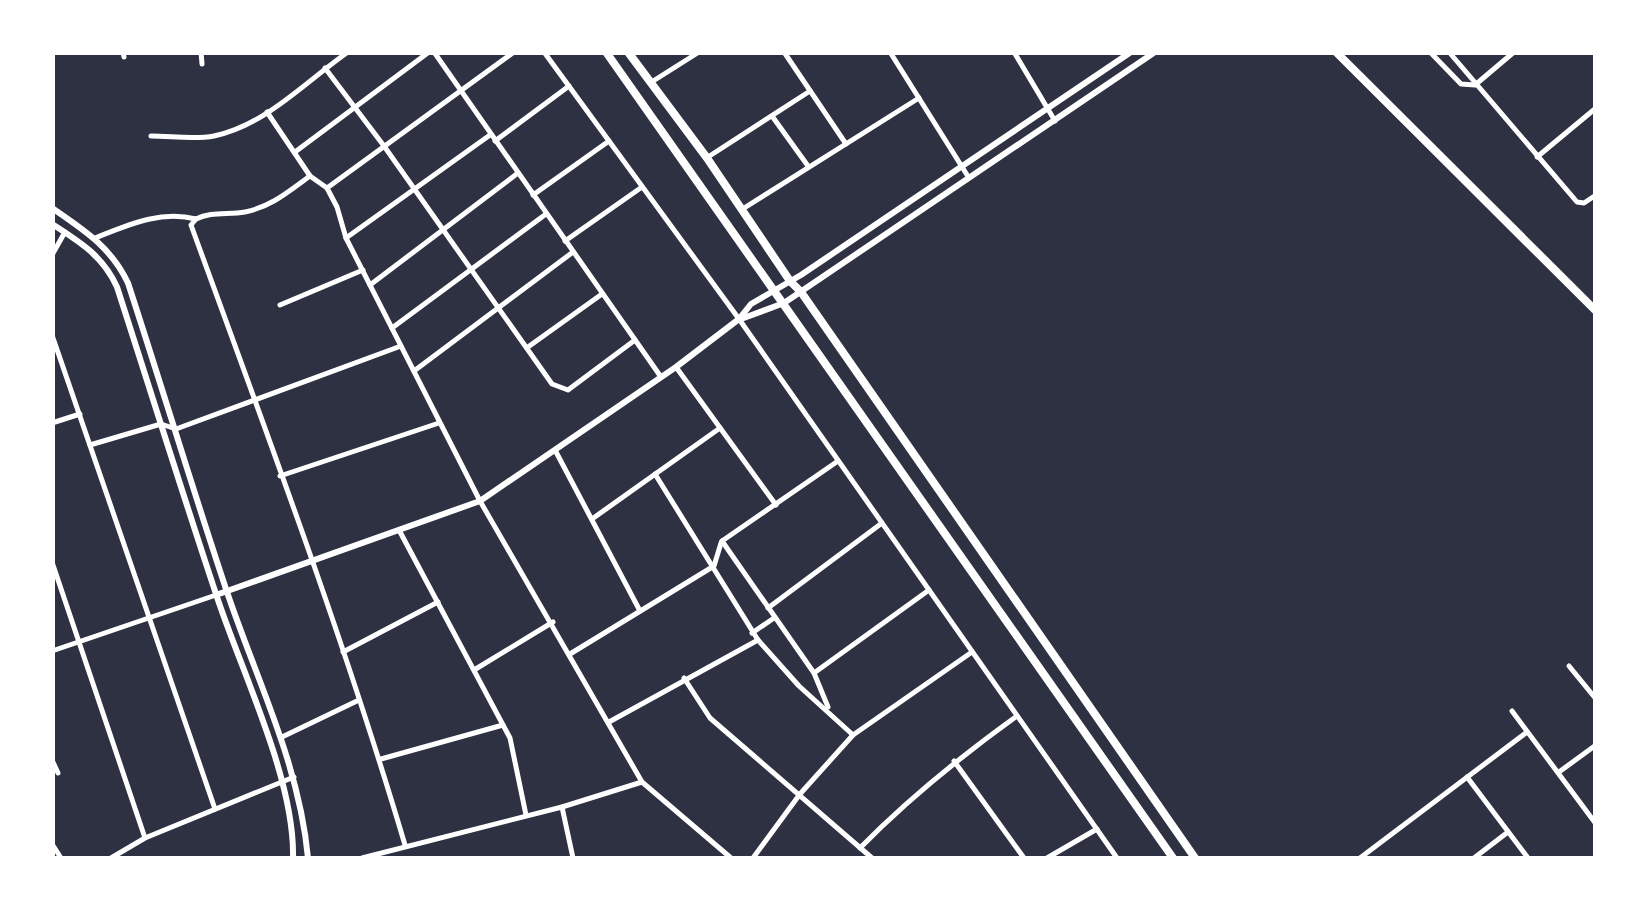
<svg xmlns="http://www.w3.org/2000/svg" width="1648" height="911" viewBox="0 0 1648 911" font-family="Jost,sans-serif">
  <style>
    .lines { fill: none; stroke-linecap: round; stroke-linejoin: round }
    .minor { stroke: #fff; stroke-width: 5 }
    .tertiary { stroke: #fff; stroke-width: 5 }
    .secondary { stroke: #fff; stroke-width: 6 }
    .primary { stroke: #fff; stroke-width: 8 }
  </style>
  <rect width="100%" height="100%" fill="#2d3142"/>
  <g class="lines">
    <g class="minor">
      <polyline points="123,52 124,57"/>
      <polyline points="201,52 202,64"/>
      <polyline points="434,52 661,377"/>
      <polyline points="784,52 846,144"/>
      <polyline points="890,52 969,178"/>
      <polyline points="1014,52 1055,121"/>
      <polyline points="1430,52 1461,84 1475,85 1514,52"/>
      <polyline points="1449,52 1577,202 1584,203 1596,195"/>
      <polyline points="325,68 384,146 552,384 568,390 635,340"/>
      <polyline points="650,83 699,52"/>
      <polyline points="267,112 310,176 327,188 337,207 346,238 480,501 642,782 731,858"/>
      <polyline points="772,116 808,166"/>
      <path d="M 151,136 C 171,136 194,140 214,136 C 266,125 305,82 348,52"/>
      <polyline points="495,141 569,86"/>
      <polyline points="295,152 429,52"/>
      <polyline points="708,157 810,91"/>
      <polyline points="1537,157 1596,108"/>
      <polyline points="327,188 514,52"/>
      <polyline points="533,195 609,141"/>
      <polyline points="741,210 919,98"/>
      <path d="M 196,219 L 191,225 C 266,431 343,636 405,845"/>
      <path d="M 95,238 C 128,225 160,210 196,219 C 211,211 228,215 245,212 C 271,207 289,191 310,176"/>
      <polyline points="346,238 490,135"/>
      <polyline points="565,241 642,187"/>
      <polyline points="52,255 65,232"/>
      <polyline points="370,285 518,173"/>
      <polyline points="280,305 363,270"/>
      <polyline points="392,328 546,214"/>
      <polyline points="52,335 215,809"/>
      <polyline points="528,347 602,294"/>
      <polyline points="676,367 776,505"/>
      <polyline points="414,371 573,252"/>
      <polyline points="52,423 80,414"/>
      <polyline points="90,445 161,424 176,429 401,346"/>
      <polyline points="555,450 640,611"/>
      <polyline points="655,474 758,640 799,686 853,735"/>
      <polyline points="280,476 439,423"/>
      <polyline points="592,519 720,428"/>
      <polyline points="399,530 510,738 526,815"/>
      <polyline points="722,541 814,673 828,707"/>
      <polyline points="722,541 838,461"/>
      <polyline points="52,562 145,838"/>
      <polyline points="768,608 882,523"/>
      <polyline points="752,633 774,618"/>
      <polyline points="343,652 438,602"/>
      <polyline points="570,654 714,566 721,543"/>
      <polyline points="1569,666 1596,699"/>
      <polyline points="474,670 553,622"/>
      <polyline points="814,673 929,590"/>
      <polyline points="684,678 710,718 872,858"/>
      <polyline points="1512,711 1596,824"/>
      <polyline points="609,722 758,640"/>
      <polyline points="282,737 359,700"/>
      <polyline points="381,759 503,725"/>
      <polyline points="52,760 58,773"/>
      <polyline points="954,761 1024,858"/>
      <polyline points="1559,772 1596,745"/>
      <polyline points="1467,777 1528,858"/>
      <polyline points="562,807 573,858"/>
      <polyline points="52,844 61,858"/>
      <path d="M 860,848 C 909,798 960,757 1017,716"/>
      <polyline points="111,858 145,838 294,777"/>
      <polyline points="362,858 562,807 642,782"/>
      <polyline points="753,858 800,794 853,735 972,652"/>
      <polyline points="1047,858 1097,829"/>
      <polyline points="1360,858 1527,732"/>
      <polyline points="1474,858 1508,832"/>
    </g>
    <g class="tertiary">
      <polyline points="544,52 739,319 1117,858"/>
      <polyline points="52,651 216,595"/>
    </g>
    <g class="secondary">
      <path d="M 52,208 C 84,230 111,247 128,283 C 161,384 192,487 226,589 C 256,679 299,762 308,858"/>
      <path d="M 52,224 C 80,242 103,256 117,287 C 150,389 182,492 216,594 C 241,671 295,779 293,858"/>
      <polyline points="741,319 784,303 1155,52"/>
      <polyline points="216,595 480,501 676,367 739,319 751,304 801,275 1131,52"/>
    </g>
    <g class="primary">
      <polyline points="606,52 1173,858"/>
      <polyline points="628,52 707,158 790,281 801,292 1195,858"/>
      <polyline points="1336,52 1596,311"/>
    </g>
  </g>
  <rect width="1648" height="911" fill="none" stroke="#ffffff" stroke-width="110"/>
</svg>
